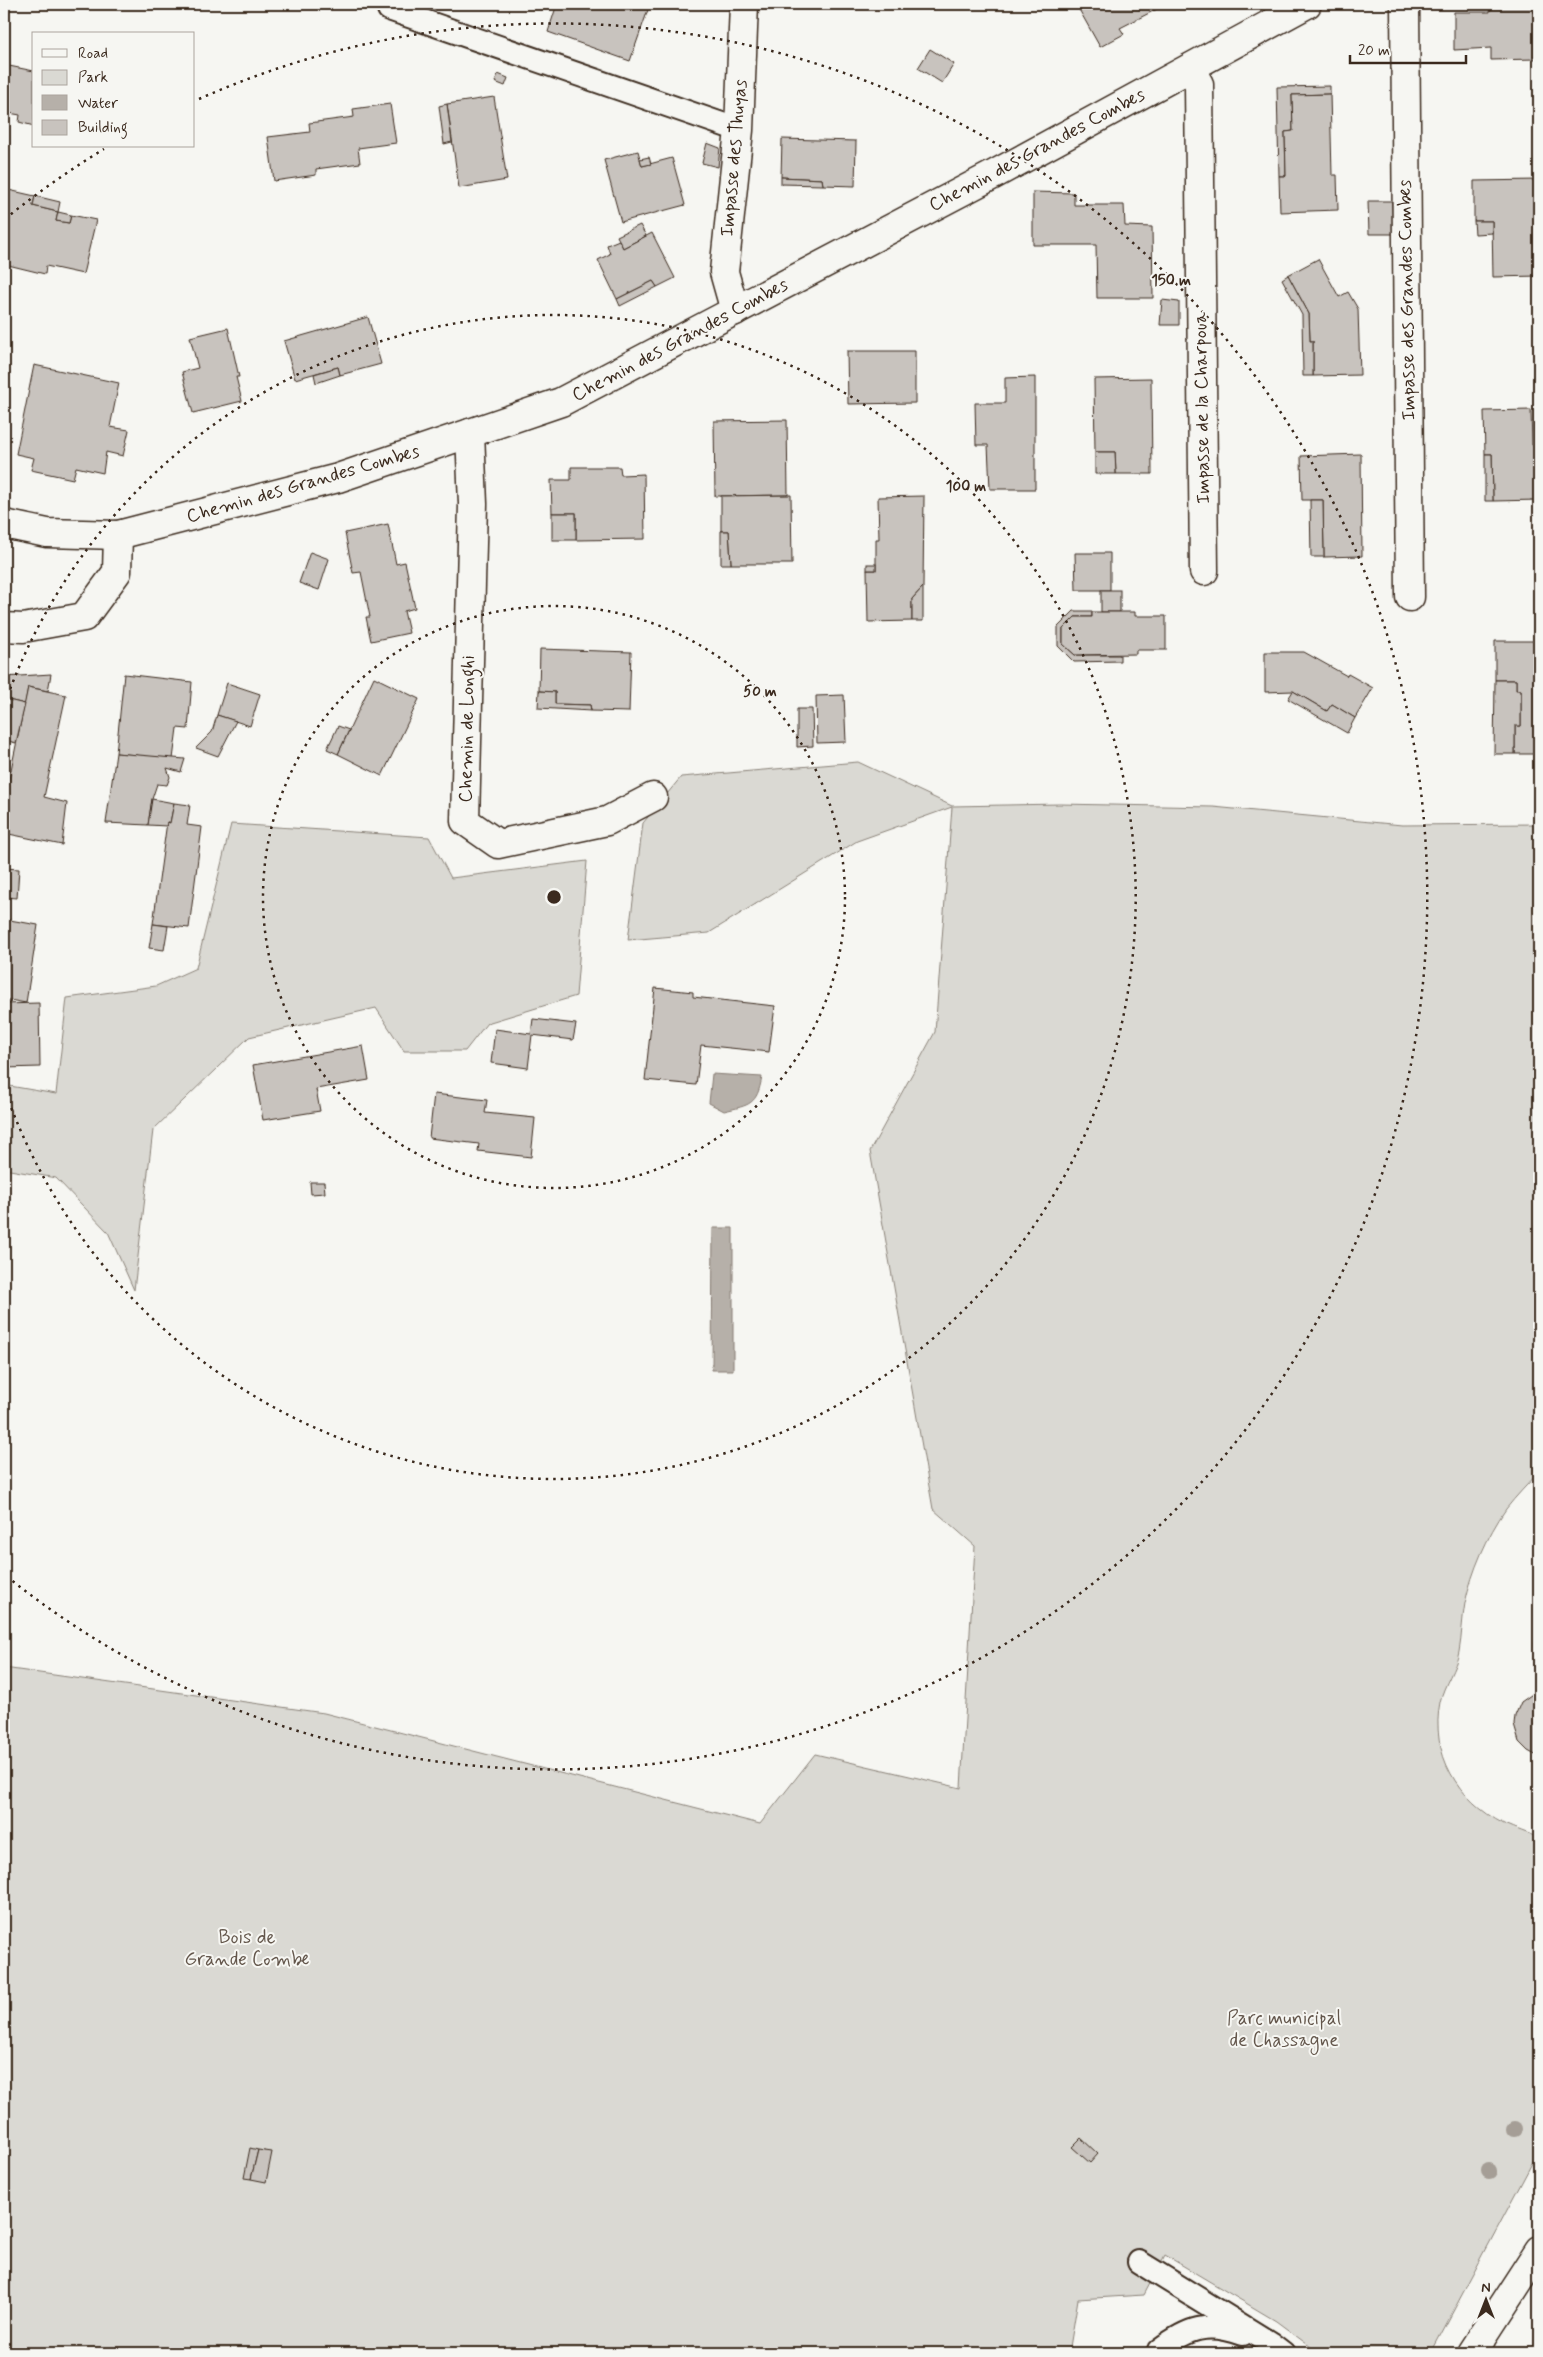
<svg xmlns="http://www.w3.org/2000/svg" width="1543" height="2357" viewBox="0 0 1543 2357" font-family="Mynerve,sans-serif">
  <style>
    .green { fill: #dad9d3; stroke: #8a8278 }
    .water { fill: #b6b0a9; stroke: #857a71 }
    .building { fill: #c8c3be; stroke: #3b2a1e }
    .lines { fill: none; stroke-linecap: round; stroke-linejoin: round }
    .service-casing { stroke: #3b2a1e; stroke-width: 26 }
    .minor-casing { stroke: #3b2a1e; stroke-width: 31 }
    .service { stroke: #f6f6f2; stroke-width: 22 }
    .minor { stroke: #f6f6f2; stroke-width: 28 }
    .tree { fill: #a59e96 }
    .ring { fill: none; stroke: #3b2a1e; stroke-width: 2.5; stroke-dasharray: 2.5 5 }
    .labels { text-anchor: middle; dominant-baseline: central; stroke-width: 4; stroke-linejoin: round; paint-order: stroke }
    .street-label { font-size: 19px; fill: #3b2a1e; stroke: #f6f6f2 }
    .park-label { font-size: 19px; fill: #63564b; stroke: #f6f6f2 }
    .centre { fill: #3b2a1e; stroke: #f6f6f2; stroke-width: 2.5 }
    .ring-label { font-size: 15px; text-anchor: middle; font-weight: bold; fill: #3b2a1e; stroke: #f6f6f2; stroke-width: 4; stroke-linejoin: round; paint-order: stroke }
  </style>
  <rect width="100%" height="100%" fill="#f6f6f2"/>
  <filter id="ink" filterUnits="userSpaceOnUse"><feTurbulence type="fractalNoise" baseFrequency=".02" numOctaves="2"/><feDisplacementMap in="SourceGraphic" scale="10" xChannelSelector="R" yChannelSelector="G"/><feConvolveMatrix kernelMatrix="1 2 1 2 8 2 1 2 1" color-interpolation-filters="sRGB"/></filter>
  <g filter="url(#ink)">
    <g class="green">
      <path d="M 858,762 L 952,806 L 1060,804 L 1213,807 L 1402,825 L 1539,824 L 1539,1472 C 1528,1484 1516,1496 1506,1509 C 1487,1536 1472,1571 1465,1603 C 1462,1619 1462,1636 1459,1652 C 1456,1669 1444,1684 1440,1702 C 1430,1753 1457,1800 1504,1824 C 1515,1829 1528,1833 1539,1838 L 1539,2150 L 1431,2353 L 1319,2353 L 1276,2321 L 1165,2255 L 1144,2295 L 1078,2299 L 1069,2353 L 4,2353 L 4,1668 L 324,1713 L 760,1824 L 815,1754 L 961,1788 L 975,1546 L 933,1509 L 870,1151 L 935,1032 L 952,807 L 857,841 L 709,933 L 628,940 L 643,823 L 681,777 Z"/>
      <polygon points="231,824 429,837 451,878 587,861 576,996 487,1023 465,1051 404,1051 376,1008 249,1037 153,1130 134,1290 108,1232 56,1178 4,1169 4,1085 56,1094 67,998 156,986 196,968"/>
    </g>
    <g class="water">
      <path d="M 712,1074 L 762,1077 C 757,1105 750,1105 724,1111 L 709,1103 Z"/>
      <polygon points="713,1228 733,1228 733,1370 712,1370"/>
    </g>
    <g class="building">
      <polygon points="557,4 650,4 630,61 548,32"/>
      <polygon points="1076,4 1154,4 1157,9 1120,28 1124,34 1100,47"/>
      <polygon points="1490,4 1533,4 1533,12 1539,12 1539,55 1535,55 1535,59 1491,60 1491,48 1454,50 1454,12 1490,12"/>
      <polygon points="930,49 954,64 942,83 918,68"/>
      <polygon points="4,65 34,71 34,126 19,122 20,115 4,112"/>
      <polygon points="498,74 508,78 505,86 495,82"/>
      <polygon points="1330,86 1330,94 1292,95 1293,131 1285,132 1286,176 1279,176 1277,87"/>
      <polygon points="1330,94 1332,175 1337,175 1338,210 1280,212 1279,176 1286,176 1285,132 1293,131 1292,95"/>
      <polygon points="494,97 507,180 459,188 447,104"/>
      <polygon points="390,104 396,143 358,148 360,163 316,169 316,175 274,181 268,137 310,132 309,123 354,117 353,109"/>
      <polygon points="447,104 452,142 444,144 439,106"/>
      <polygon points="782,139 856,141 855,186 823,185 822,179 781,177"/>
      <polygon points="707,143 720,148 718,167 702,163"/>
      <polygon points="638,151 642,166 672,158 685,205 621,222 604,160"/>
      <polygon points="649,157 651,164 642,166 640,159"/>
      <polygon points="781,177 822,179 823,185 781,184"/>
      <polygon points="1539,180 1539,276 1493,277 1492,221 1474,221 1474,181"/>
      <polygon points="4,189 35,196 33,206 58,212 56,221 69,223 71,215 96,220 83,274 46,266 45,274 4,264"/>
      <polygon points="1033,192 1074,193 1074,205 1124,205 1125,226 1152,227 1153,298 1097,298 1096,245 1033,245"/>
      <polygon points="35,196 60,202 58,212 33,206"/>
      <polygon points="1368,201 1392,201 1393,234 1369,234"/>
      <polygon points="58,212 71,215 69,223 56,221"/>
      <polygon points="1474,221 1492,221 1492,233 1475,234"/>
      <polygon points="640,225 646,236 623,248 617,236"/>
      <polygon points="652,233 675,278 657,287 653,281 617,299 598,260 610,254 607,245 619,240 623,248"/>
      <polygon points="1318,259 1339,297 1348,292 1358,309 1360,375 1313,376 1313,341 1310,341 1309,314 1288,275"/>
      <polygon points="1288,275 1309,314 1310,341 1313,341 1313,376 1303,376 1302,315 1282,279"/>
      <polygon points="653,281 657,287 620,306 617,299"/>
      <polygon points="1162,300 1179,302 1179,325 1160,325"/>
      <polygon points="368,317 381,364 340,375 338,367 295,379 284,341"/>
      <polygon points="228,328 239,377 236,377 242,401 193,413 182,372 198,368 190,337"/>
      <polygon points="847,351 915,351 915,403 848,404"/>
      <polygon points="34,365 119,383 110,427 129,430 123,456 106,452 103,473 76,467 73,479 31,470 34,458 16,454"/>
      <polygon points="338,367 340,375 316,383 314,374"/>
      <polygon points="1035,377 1035,489 990,489 988,445 976,445 975,403 1005,403 1005,378"/>
      <polygon points="1151,378 1152,474 1116,474 1115,452 1095,452 1094,379"/>
      <polygon points="1531,410 1532,445 1539,445 1539,500 1493,501 1492,454 1485,454 1484,411"/>
      <polygon points="787,420 788,495 715,496 714,421"/>
      <polygon points="1095,452 1115,452 1116,474 1095,474"/>
      <polygon points="1361,454 1362,556 1324,557 1323,500 1302,500 1301,456"/>
      <polygon points="1485,454 1492,454 1493,501 1485,501"/>
      <polygon points="571,467 620,467 621,475 644,474 645,539 576,540 576,513 552,513 551,480 571,480"/>
      <polygon points="791,495 792,564 731,564 729,531 721,531 721,496"/>
      <polygon points="924,496 923,587 912,599 912,621 868,622 867,570 876,570 876,539 879,539 878,497"/>
      <polygon points="1310,500 1323,500 1324,557 1311,557"/>
      <rect x="552" y="513" width="24" height="27"/>
      <polygon points="388,524 396,564 405,562 415,608 404,611 409,633 371,641 366,617 370,617 361,572 353,573 345,533"/>
      <polygon points="721,531 729,531 731,564 721,564"/>
      <polygon points="310,552 329,559 319,590 299,583"/>
      <polygon points="1075,553 1110,553 1110,590 1076,590"/>
      <rect x="867" y="564" width="9" height="6"/>
      <polygon points="923,587 923,621 912,621 912,599"/>
      <rect x="1101" y="590" width="19" height="22"/>
      <polygon points="1074,611 1092,611 1092,617 1075,617 1063,629 1063,644 1075,655 1120,655 1120,661 1074,662 1058,646 1058,627"/>
      <polygon points="1092,612 1135,612 1135,616 1166,616 1166,650 1136,650 1136,654 1075,655 1063,644 1063,629 1075,617 1092,617"/>
      <polygon points="1495,641 1539,641 1539,754 1515,754 1515,726 1521,726 1521,690 1516,690 1516,680 1495,680"/>
      <polygon points="540,649 631,652 629,712 591,711 590,705 555,704 555,692 539,691"/>
      <polygon points="1265,652 1304,652 1347,676 1348,674 1373,688 1355,718 1332,704 1327,711 1293,691 1265,692"/>
      <polygon points="51,674 48,691 28,687 25,704 4,699 4,677"/>
      <polygon points="124,674 192,682 188,729 177,728 173,759 116,753"/>
      <polygon points="374,677 419,699 382,776 338,754"/>
      <polygon points="1495,680 1516,680 1516,690 1521,690 1521,726 1515,726 1515,754 1494,754"/>
      <polygon points="227,683 260,694 250,726 217,715"/>
      <polygon points="28,687 66,695 44,797 67,803 62,845 4,833 4,804"/>
      <polygon points="539,691 555,692 555,704 590,705 591,711 538,708"/>
      <polygon points="1293,691 1327,711 1332,704 1355,718 1347,733 1288,699"/>
      <polygon points="844,695 846,742 817,743 816,696"/>
      <polygon points="4,699 25,704 16,743 4,740"/>
      <polygon points="797,709 812,709 813,746 797,747"/>
      <polygon points="217,715 236,721 218,756 196,748 212,732"/>
      <polygon points="338,726 349,730 338,754 327,749"/>
      <polygon points="116,753 185,759 181,772 167,768 170,777 167,785 157,784 152,799 148,825 106,823"/>
      <polygon points="152,799 174,803 170,823 167,822 167,826 148,825"/>
      <polygon points="174,803 190,805 187,825 202,827 189,928 153,924 167,822 170,823"/>
      <polygon points="4,868 19,869 17,898 4,897"/>
      <polygon points="4,919 38,925 26,1003 4,999"/>
      <polygon points="153,924 168,926 164,950 149,948"/>
      <polygon points="655,988 693,992 693,997 775,1006 769,1052 701,1045 696,1085 645,1080"/>
      <polygon points="39,1003 40,1067 4,1068 4,1004"/>
      <polygon points="533,1019 576,1024 573,1040 532,1035 528,1068 491,1063 495,1029 531,1034"/>
      <polygon points="363,1046 369,1080 316,1089 320,1111 263,1120 253,1065"/>
      <polygon points="434,1094 487,1100 485,1113 535,1118 531,1157 478,1151 479,1144 429,1138"/>
      <polygon points="310,1182 324,1182 325,1193 311,1194"/>
      <polygon points="1539,1613 1539,1757 1528,1751 1519,1742 1514,1725 1515,1716 1521,1702 1538,1690 1535,1644"/>
      <polygon points="1081,2138 1098,2154 1090,2163 1072,2147"/>
      <polygon points="250,2148 258,2150 251,2179 244,2178"/>
      <polygon points="258,2150 272,2152 266,2182 251,2179"/>
    </g>
    <g class="lines">
      <g class="service-casing">
        <g id="service">
          <polyline points="389,9 739,130"/>
          <polyline points="1139,2262 1270,2343 1283,2353"/>
          <path d="M 1158,2353 L 1159,2350 C 1188,2328 1207,2321 1243,2334"/>
        </g>
      </g>
      <g class="minor-casing">
        <g id="minor">
          <polyline points="1405,4 1410,597"/>
          <polyline points="1190,68 1199,84 1204,571"/>
          <polyline points="735,311 724,272 739,130 744,4"/>
          <polyline points="470,433 473,504 465,821 498,844 607,821 653,797"/>
          <polyline points="4,524 47,533 118,535 338,478 561,402 993,175 1307,4"/>
          <polyline points="4,627 23,628 84,617 117,572 118,535"/>
          <polyline points="1472,2353 1539,2250"/>
        </g>
      </g>
      <use href="#service" class="service"/>
      <use href="#minor" class="minor"/>
    </g>
    <g class="tree">
      <circle cx="1515" cy="2129" r="8"/>
      <circle cx="1489" cy="2171" r="8"/>
    </g>
  </g>
  <g class="ring">
    <circle cx="554" cy="897" r="291"/>
    <path d="M5 703A582 582 0 1 1 5 1091"/>
    <path d="M5 219A873 873 0 0 1 104 149M199 99A873 873 0 1 1 5 1575"/>
  </g>
  <g class="labels">
    <g class="street-label">
      <text transform="translate(1037 150) rotate(-28)">Chemin des Grandes Combes</text>
      <text transform="translate(734 158) rotate(-85)">Impasse des Thuyas</text>
      <text transform="translate(1407 300) rotate(-91)">Impasse des Grandes Combes</text>
      <text transform="translate(680 340) rotate(-28)">Chemin des Grandes Combes</text>
      <text transform="translate(1202 408) rotate(-91)">Impasse de la Charpoua</text>
      <text transform="translate(303 484) rotate(-16)">Chemin des Grandes Combes</text>
      <text transform="translate(467 729) rotate(-89)">Chemin de Longhi</text>
    </g>
    <g class="park-label">
      <text x="247" y="1937">Bois de<tspan x="247" dy="22">Grande Combe</tspan></text>
      <text x="1284" y="2018">Parc municipal<tspan x="1284" dy="22">de Chassagne</tspan></text>
    </g>
  </g>
  <circle cx="554" cy="897" r="8" class="centre"/>
  <g class="ring-label">
    <text x="1171" y="285">150 m</text>
    <text x="966" y="491">100 m</text>
    <text x="760" y="696">50 m</text>
  </g>
  <rect width="1543" height="2357" fill="none" stroke="#f6f6f2" stroke-width="20"/>
  <rect x="10" y="10" width="1523" height="2337" fill="none" stroke="#3b2a1e" stroke-width="2" filter="url(#ink)"/>
  <rect x="32" y="32" width="162" height="115" fill="#f6f6f2" stroke="#aba49d"/>
  <rect x="42" y="49" width="25" height="8" fill="#f6f6f2" stroke="#aba49d"/>
  <text x="78" y="58" font-size="15" fill="#3b2a1e">Road</text>
  <rect x="42" y="70" width="25" height="15" fill="#dad9d3" stroke="#aba49d"/>
  <text x="78" y="82" font-size="15" fill="#3b2a1e">Park</text>
  <rect x="42" y="95" width="25" height="15" fill="#b6b0a9" stroke="#aba49d"/>
  <text x="78" y="108" font-size="15" fill="#3b2a1e">Water</text>
  <rect x="42" y="120" width="25" height="15" fill="#c8c3be" stroke="#aba49d"/>
  <text x="78" y="132" font-size="15" fill="#3b2a1e">Building</text>
  <g transform="translate(1486 2300)" stroke="#f6f6f2" stroke-width="4" paint-order="stroke">
  <path d="M0-4L9 19L0 12L-9 19Z" fill="#3b2a1e"/>
  <text y="-8" font-size="14" font-weight="bold" text-anchor="middle" fill="#3b2a1e">N</text>
  </g>
  <path d="M1350 55v8h116v-8" fill="none" stroke="#3b2a1e" stroke-width="2.5"/>
  <text x="1358" y="55" font-size="15" fill="#3b2a1e" stroke="#f6f6f2" stroke-width="4" paint-order="stroke">20 m</text>
</svg>
